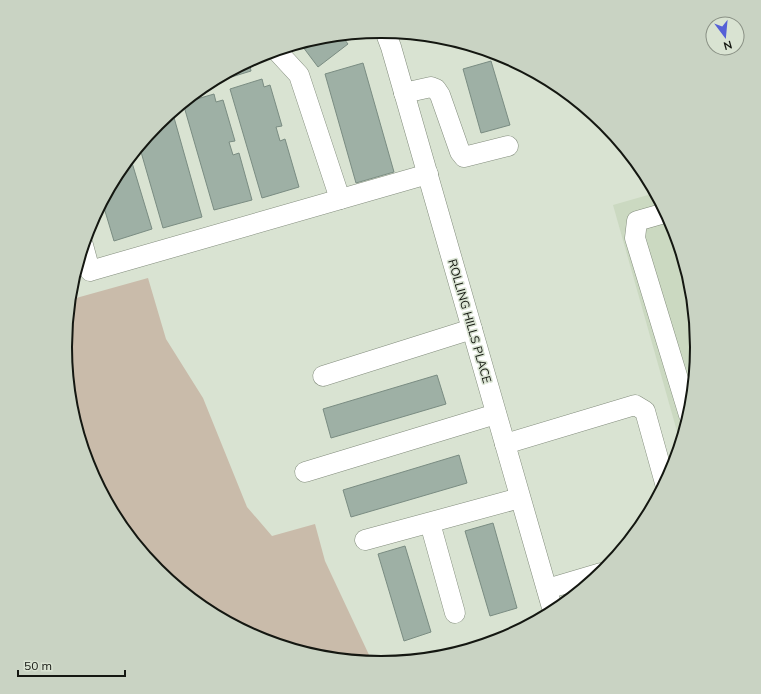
<svg xmlns="http://www.w3.org/2000/svg" width="761" height="694" viewBox="0 0 761 694" font-family="Mulish,sans-serif">
  <style>
    .built { fill: #cbd9c1 }
    .green { fill: #c9bbaa }
    .building { fill: #9eb0a5; stroke: #7a8c82 }
    .lines { fill: none; stroke-linecap: round; stroke-linejoin: round }
    .minor-casing { stroke: #828c7c; stroke-width: 21 }
    .minor { stroke: #fff; stroke-width: 20 }
    .labels { text-anchor: middle; dominant-baseline: central; stroke-width: 3; stroke-linejoin: round; paint-order: stroke }
    .street-label { font-size: 12px; fill: #141711; stroke: #d9e3d2 }
    .rim { fill: none; stroke: #141711; stroke-width: 2 }
  </style>
  <rect width="100%" height="100%" fill="#d9e3d2"/>
  <polygon class="built" points="655,193 673,226 690,286 696,347 690,409 680,442 613,205"/>
  <polygon class="green" points="148,278 166,339 203,398 247,507 272,536 315,524 325,561 370,657 371,662 319,657 259,639 205,610 157,570 118,522 88,468 71,408 65,347 69,300"/>
  <g class="building">
    <polygon points="341,35 348,44 318,67 300,43 319,37"/>
    <polygon points="249,61 251,71 205,85 205,84"/>
    <polygon points="491,61 510,125 481,133 463,69"/>
    <polygon points="363,63 394,172 356,183 325,74"/>
    <polygon points="262,79 264,87 270,85 282,126 276,127 280,141 285,139 299,187 262,198 230,89"/>
    <polygon points="214,94 216,102 223,100 235,141 229,142 233,155 239,153 252,200 214,210 183,103"/>
    <polygon points="173,114 202,217 163,228 139,145 157,123 166,116"/>
    <polygon points="130,156 152,229 114,241 102,201 118,171"/>
    <polygon points="437,375 446,404 331,438 323,409"/>
    <polygon points="459,455 467,483 351,517 343,490"/>
    <polygon points="493,523 517,608 490,616 465,531"/>
    <polygon points="405,546 431,632 404,641 378,554"/>
  </g>
  <g class="lines">
    <g class="minor-casing">
      <g id="minor">
        <polyline points="385,31 391,47 553,611"/>
        <polyline points="276,50 299,75 340,199"/>
        <polyline points="404,93 431,87 436,89 440,95 460,152 464,157 508,146"/>
        <polyline points="665,213 637,221 635,238 689,415"/>
        <polyline points="83,245 90,271 428,174"/>
        <polyline points="323,376 472,329"/>
        <polyline points="505,444 635,405 645,411 665,483"/>
        <polyline points="305,472 496,414"/>
        <polyline points="430,523 455,613"/>
        <polyline points="365,540 520,498"/>
        <polyline points="547,589 601,573"/>
      </g>
    </g>
    <use href="#minor" class="minor"/>
  </g>
  <g class="labels">
    <g class="street-label">
      <text transform="translate(470 321) rotate(74)">ROLLING HILLS PLACE</text>
    </g>
  </g>
  <path d="M0 0H761V694H0ZM72 347a309 309 0 1 1 618 0a309 309 0 1 1-618 0Z" fill="#c9d3c3" fill-rule="evenodd"/>
  <path class="rim" d="M72 347a309 309 0 1 1 618 0a309 309 0 1 1-618 0Z"/>
  <g transform="translate(725 36) rotate(164)"><circle r="19" fill="#d9e3d2" stroke="#8a9185"/>
  <path d="M0-3L7 15L0 10L-7 15Z" fill="#5560d7"/>
  <text y="-6" font-size="11" font-weight="bold" text-anchor="middle" fill="#141711">N</text>
  </g>
  <path d="M18 670v6h107v-6" fill="none" stroke="#141711" stroke-width="2"/>
  <text x="24" y="670" font-size="12" fill="#141711" stroke="#d9e3d2" stroke-width="3" paint-order="stroke">50 m</text>
</svg>
